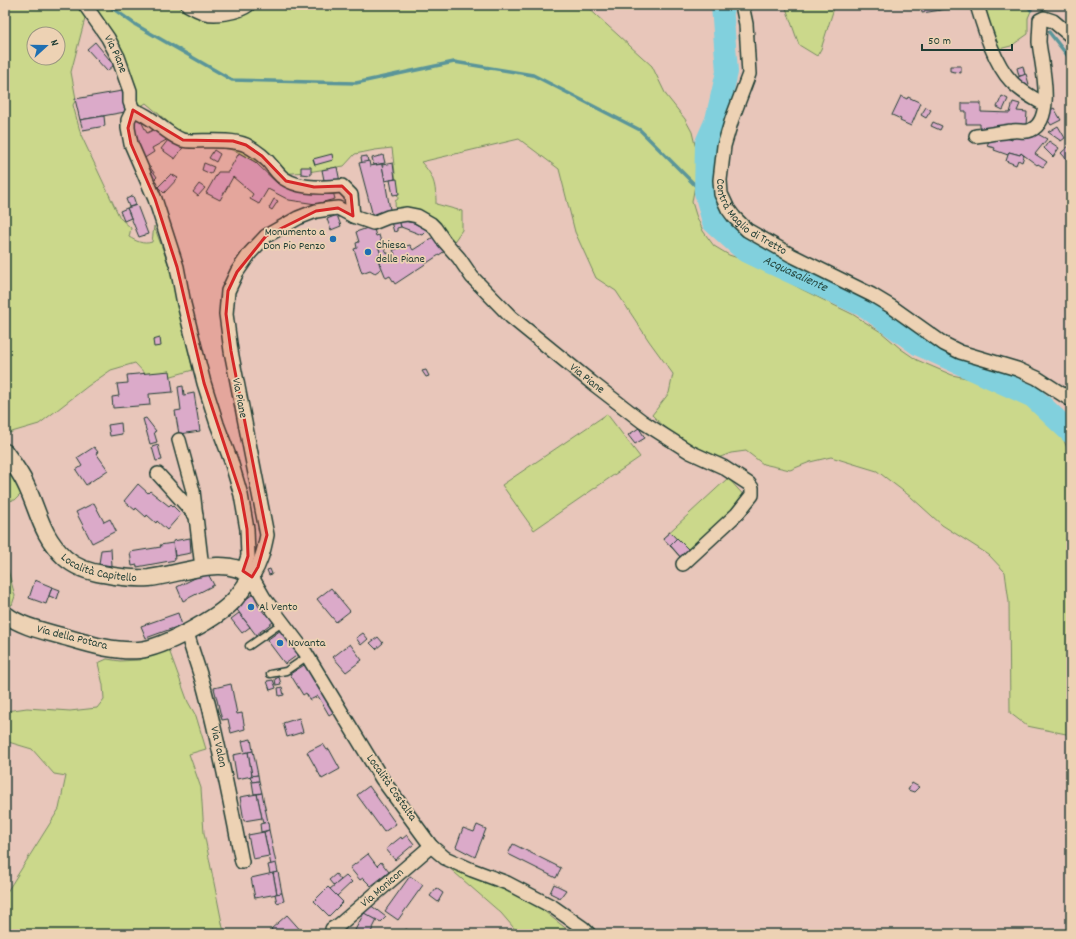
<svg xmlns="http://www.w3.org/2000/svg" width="1076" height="939" viewBox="0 0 1076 939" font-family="Dekko,sans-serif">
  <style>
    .green { fill: #cbd88b; stroke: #758a60; fill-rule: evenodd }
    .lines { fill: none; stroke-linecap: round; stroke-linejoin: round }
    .stream { stroke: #5a9599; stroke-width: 3.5 }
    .river { stroke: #81d0dd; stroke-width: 22 }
    .building { fill: #dbaac9; stroke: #1f3d34 }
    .service-casing { stroke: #1f3d34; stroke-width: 9 }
    .minor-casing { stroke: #1f3d34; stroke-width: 16 }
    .tertiary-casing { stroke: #1f3d34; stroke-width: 19 }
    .service { stroke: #edd2b4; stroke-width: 6 }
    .minor { stroke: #edd2b4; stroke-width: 13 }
    .tertiary { stroke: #edd2b4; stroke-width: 16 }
    .marked { fill: #d62828; fill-opacity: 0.2; stroke: #d62828; stroke-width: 3; stroke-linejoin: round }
    .poi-dot { fill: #1f6fb2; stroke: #edd2b4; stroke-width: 1.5 }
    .labels { text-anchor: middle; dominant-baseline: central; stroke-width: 3.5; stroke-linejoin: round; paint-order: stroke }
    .street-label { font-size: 12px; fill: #1f3d34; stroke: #edd2b4 }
    .poi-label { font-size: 12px; fill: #1f3d34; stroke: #edd2b4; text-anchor: start }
    .water-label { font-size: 13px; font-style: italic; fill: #294c45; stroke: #edd2b4 }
  </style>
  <rect width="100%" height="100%" fill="#e8c6ba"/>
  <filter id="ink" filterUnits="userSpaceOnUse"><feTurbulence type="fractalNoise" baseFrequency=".025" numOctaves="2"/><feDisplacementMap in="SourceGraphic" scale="8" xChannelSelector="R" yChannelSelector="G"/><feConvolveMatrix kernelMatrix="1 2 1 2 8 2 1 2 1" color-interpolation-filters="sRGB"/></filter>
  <g filter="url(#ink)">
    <g class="green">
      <path d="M 5,5 L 83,5 L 87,11 L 71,72 L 76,99 L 73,105 L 81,135 L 120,218 L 131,228 L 129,237 C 136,241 143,245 152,242 L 154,226 L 169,266 L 193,370 L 168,377 L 150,379 L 135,363 L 111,370 L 88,386 L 39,424 L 5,434 ZM 34,34 L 58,34 L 58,58 L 34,58 Z"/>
      <path d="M 89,5 L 176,5 L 198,14 L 247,13 L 258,5 L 585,5 L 652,66 L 666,95 L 685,119 L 692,132 L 695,145 L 700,156 L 692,202 L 696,215 L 703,231 L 714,246 L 729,255 L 747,261 L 765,269 L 801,289 L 852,314 L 881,332 L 901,349 L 917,360 L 952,375 L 990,383 L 1026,400 L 1053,422 L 1063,438 L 1071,458 L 1071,735 L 1027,726 L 1010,713 L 1009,602 L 1005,572 L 989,555 L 942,525 L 911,497 L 877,471 L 831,457 L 810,462 L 790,470 L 763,464 L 746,451 L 731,453 L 718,458 C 694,447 670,434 652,415 L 669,393 L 673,374 L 649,341 L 616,291 L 596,278 L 575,232 L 559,169 L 519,139 L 421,162 C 434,176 436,185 436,204 L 462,211 L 462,230 L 448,250 L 427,230 L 415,223 L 396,218 L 395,201 L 398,199 L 392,148 L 375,150 L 355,154 L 344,166 L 308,172 L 277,174 L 238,152 L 229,149 L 196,146 L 146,103 L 138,108 Z"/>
      <polygon points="785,5 835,5 821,49 817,56 799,45"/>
      <polygon points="976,5 1032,5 1031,11 1028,18 1028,34 1011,46 991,51"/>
      <polygon points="607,414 640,457 534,530 502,485"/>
      <polygon points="5,470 16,482 21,494 15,500 5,501"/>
      <polygon points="728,478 747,499 684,561 663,538"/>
      <polygon points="5,559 15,596 12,605 5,604"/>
      <polygon points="169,650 188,702 196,716 206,749 189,754 201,788 204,833 223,928 233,934 5,934 5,895 59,809 66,776 54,774 32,749 5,741 6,711 27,708 70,711 97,708 104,699 103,685 98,663 107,659 120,661 139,660"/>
      <polygon points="447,866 503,886 540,908 573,934 519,934 501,913"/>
    </g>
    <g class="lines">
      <g class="stream">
        <polyline points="108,5 136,25 232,80 356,83 454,62 533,75 640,130 705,195"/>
        <polyline points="1027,5 1031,10"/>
        <polyline points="1049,32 1071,60"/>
      </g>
      <path class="river" id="s1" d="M 722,5 L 727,72 L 716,120 L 706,143 L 705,192 L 713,222 L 745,251 L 866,307 L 919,345 L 1033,397 L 1071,433"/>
    </g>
    <g class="building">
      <polygon points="921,5 960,5 960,7 922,13"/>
      <polygon points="1038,5 1048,5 1046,9"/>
      <polygon points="95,42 114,65 107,71 87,49"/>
      <polygon points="950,66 961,66 961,73 950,71"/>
      <polygon points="1023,66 1025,75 1019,76 1017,68"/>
      <polygon points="1026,74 1029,84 1020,86 1018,77"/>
      <polygon points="122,91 125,112 80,120 75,99"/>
      <polygon points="901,96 907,99 908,97 921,103 911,126 900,121 901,119 892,115"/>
      <polygon points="1002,96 1008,99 1003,110 997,107"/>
      <polygon points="1013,102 1020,104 1017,111 1027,112 1026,125 996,126 996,131 980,130 980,124 966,124 966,111 962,111 962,103 981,103 981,112 1010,113"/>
      <polygon points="926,107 931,110 926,118 921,115"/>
      <polygon points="1054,108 1061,120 1051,125 1044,114"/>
      <polygon points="104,116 105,126 83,130 80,120"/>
      <polygon points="139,117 147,133 155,129 170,138 152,148 154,152 143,159 129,121"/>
      <polygon points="933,122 942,126 940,130 931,126"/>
      <polygon points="1058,126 1065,138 1061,141 1048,132"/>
      <polygon points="1032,131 1047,139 1035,154 1047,162 1043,167 1038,164 1037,165 1021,153 1020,155 1009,152 1008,155 994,150 995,148 987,146 991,135 998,135 1012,140 1013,134 1028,139"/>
      <polygon points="175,139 184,146 175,159 161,149 168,140 172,143"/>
      <polygon points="1049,141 1059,148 1053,157 1044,148"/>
      <polygon points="1071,144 1071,164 1061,153"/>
      <polygon points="214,150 220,154 216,162 209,158"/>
      <polygon points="1009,152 1020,155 1021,153 1024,156 1022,162 1018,160 1016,165 1006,161"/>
      <polygon points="239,153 255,162 278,184 293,187 332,188 335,199 316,204 289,200 268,189 259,204 250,199 253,194 233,177 220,200 206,193 218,172 228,172"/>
      <polygon points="332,154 333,160 315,165 313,159"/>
      <polygon points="383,155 385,163 374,165 372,158"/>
      <polygon points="367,156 368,162 362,163 361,157"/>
      <polygon points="369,161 370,166 382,164 391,215 374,220 359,163"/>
      <polygon points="204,163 214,167 211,174 202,170"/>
      <polygon points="393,163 395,179 385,181 382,165"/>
      <polygon points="150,167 157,177 154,180 147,169"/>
      <polygon points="301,167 311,167 311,175 301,174"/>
      <polygon points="337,167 340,182 325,185 322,170"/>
      <polygon points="171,174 178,178 164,193 158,187"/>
      <polygon points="397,179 399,194 393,195 390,180"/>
      <polygon points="199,184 205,188 198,196 193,192"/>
      <polygon points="133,196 136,205 129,207 126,199"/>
      <polygon points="274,199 278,201 272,210 269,208"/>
      <polygon points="137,205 148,234 139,237 127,208"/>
      <polygon points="127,208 131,218 124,221 120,211"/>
      <polygon points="337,215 341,226 331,230 327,219"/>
      <polygon points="399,220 414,223 427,230 422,235 401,227"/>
      <polygon points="399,220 401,227 397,228 397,231 394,232 391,222"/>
      <polygon points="373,226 376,236 379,235 382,245 378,246 381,254 377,256 381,269 375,273 370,270 362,273 354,249 357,248 356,243 359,242 356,232"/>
      <polygon points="435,236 445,251 395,284 390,276 386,278 377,256 381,254 378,246 382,245 388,254 395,254 393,250 410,245 413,250"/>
      <polygon points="160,338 161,346 154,347 153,340"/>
      <polygon points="426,370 429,376 426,377 422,371"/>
      <polygon points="170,371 173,392 149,394 150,405 113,408 112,397 119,396 117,384 128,383 127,375"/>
      <polygon points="183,386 184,395 194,393 200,431 179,434 175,411 181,410 178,387"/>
      <polygon points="146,418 156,431 154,432 157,442 150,444 143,419"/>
      <polygon points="121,423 122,434 110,436 108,425"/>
      <polygon points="639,428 645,438 635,444 628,435"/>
      <polygon points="158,445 162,460 156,461 152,447"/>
      <polygon points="94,447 98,452 96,453 108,470 86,485 76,470 82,466 77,458"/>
      <polygon points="138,484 148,493 150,491 169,506 171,504 181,514 167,530 157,521 156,523 147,515 146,517 136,508 135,510 124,501"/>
      <polygon points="94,503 104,522 110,519 116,531 92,543 76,512"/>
      <polygon points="670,532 691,554 684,561 663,538"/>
      <polygon points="190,538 191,553 175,556 173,541"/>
      <polygon points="677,538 691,552 683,560 670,545"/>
      <polygon points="173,543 175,560 137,567 137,565 132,566 130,552 161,547 160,545"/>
      <polygon points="111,549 112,566 99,564 101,550"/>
      <polygon points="270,569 272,574 269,575 267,570"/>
      <polygon points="207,572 214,585 183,601 177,587"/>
      <polygon points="35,580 52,587 46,604 29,598"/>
      <polygon points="52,587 60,590 57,599 49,596"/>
      <polygon points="331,588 350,611 336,622 317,599"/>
      <polygon points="256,592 262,601 257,604 265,614 270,610 277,619 256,635 235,607"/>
      <polygon points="178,613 182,625 146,638 141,626"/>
      <polygon points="239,613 250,627 242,633 231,619"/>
      <polygon points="281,630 299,654 285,664 267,640"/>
      <polygon points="363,633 368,639 361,645 356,638"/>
      <polygon points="378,637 383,643 376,649 370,643"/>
      <polygon points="350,644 362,660 346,672 333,657"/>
      <polygon points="309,662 337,710 329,715 318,696 310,700 306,693 303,695 290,674"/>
      <polygon points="279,677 281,684 276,685 275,679"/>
      <polygon points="273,680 276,688 270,690 267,681"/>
      <polygon points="231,684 237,714 242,713 245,729 231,733 228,719 222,720 214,688"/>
      <polygon points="282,687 284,695 279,696 278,688"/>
      <polygon points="299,718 303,732 287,737 283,723"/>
      <polygon points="251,739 253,751 245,753 242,741"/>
      <polygon points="323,744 327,750 329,749 340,769 322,779 307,752"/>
      <polygon points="253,751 258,775 252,776 248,752"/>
      <polygon points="248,752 252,776 237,779 233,755"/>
      <polygon points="258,775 259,781 252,782 250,776"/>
      <polygon points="259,781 262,793 254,794 252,782"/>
      <polygon points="912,783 919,787 914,792 908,790"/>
      <polygon points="369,786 396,824 384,832 357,795"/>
      <polygon points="262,793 268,822 263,823 257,794"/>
      <polygon points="257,794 262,818 244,821 240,797"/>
      <polygon points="268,822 269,830 261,832 260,824"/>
      <polygon points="477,825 486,829 475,857 456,847 463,828 474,832"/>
      <polygon points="269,830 276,863 271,865 264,832"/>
      <polygon points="264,832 269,856 253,859 248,835"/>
      <polygon points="407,835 414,844 395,860 386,849 401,837 402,839"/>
      <polygon points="513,844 561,868 556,878 508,854"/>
      <polygon points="368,854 377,866 381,862 389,872 371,886 363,878 360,880 350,868"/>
      <polygon points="276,863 278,872 270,874 268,865"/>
      <polygon points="278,872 282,893 277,894 273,873"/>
      <polygon points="273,873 277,894 255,898 251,878"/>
      <polygon points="336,874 341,880 334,886 329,880"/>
      <polygon points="346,876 352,882 337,896 330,889"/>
      <polygon points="410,876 423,885 398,920 385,911"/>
      <polygon points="554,884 566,890 560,898 550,893"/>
      <polygon points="328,887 343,902 329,916 314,901"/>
      <polygon points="436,888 443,893 438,902 430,896"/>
      <polygon points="282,893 284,901 277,903 275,894"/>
      <polygon points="369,904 386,917 381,922 362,913"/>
      <polygon points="364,913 377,920 370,934 353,934"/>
      <polygon points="287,915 304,934 276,934 271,929"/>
      <polygon points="406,929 414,934 401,934"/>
    </g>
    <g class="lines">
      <g class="service-casing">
        <g id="service">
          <polyline points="249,646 282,623"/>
          <polyline points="270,674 286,671 308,656"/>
        </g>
      </g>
      <g class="minor-casing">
        <g id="minor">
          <path id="s2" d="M 85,5 L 108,38 L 118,57 L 130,91 L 130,102 L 133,110 L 128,120 L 128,128 L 131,144 L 155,199 L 177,267 L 184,304 L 204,383 L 217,424 L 231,461 L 241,495 L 247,529 L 248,556 L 243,571"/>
          <path d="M 188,5 C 193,8 199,11 205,13 C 217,16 239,12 248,5"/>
          <path id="s3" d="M 742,5 L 746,24 L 749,74 L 732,119 L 724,146 L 720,180 L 721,194 L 728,209 L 734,217 L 747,230 L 791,255 L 872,295 L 892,307 L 944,344 L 960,352 L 1017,369 L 1037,378 L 1071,400"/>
          <path d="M 977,5 C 984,28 994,63 1011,81 C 1020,91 1033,98 1044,104"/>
          <path d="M 133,110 C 152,115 164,133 182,140 C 186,141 190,141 194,141 C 209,141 233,139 246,145 C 255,150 266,158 272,166 C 274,168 276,171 278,173 C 291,189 323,188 342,186 L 351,195 L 353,216"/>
          <path d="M 976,136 C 988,135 1000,132 1013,131 C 1019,130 1025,133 1031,130 C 1056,119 1041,62 1039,42 C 1039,35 1040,28 1040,20 L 1044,18 L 1053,21 L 1071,36"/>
          <polyline points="179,440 193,491 202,568"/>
          <polyline points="158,474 196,516"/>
          <path id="s4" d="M 187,632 C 192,652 200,671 205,691 C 220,748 231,805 242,862"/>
          <path id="s5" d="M 332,929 L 339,925 L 431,846"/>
          <path id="s6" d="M 589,934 L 583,928 L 553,907 L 507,883 L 472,870 L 445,858 L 431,846 L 382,779 L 305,652 L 264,598 L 252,577 C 261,563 264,550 267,535 L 231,351 L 226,314 L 228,291 L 237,272 L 250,253 L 266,236 L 298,218 L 316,211 L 329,209 L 338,208 L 353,216 L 373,223 L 388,217 L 407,214 L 417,216 L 431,224 L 435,228 L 444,241 L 459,258 L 472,277 L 511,317 L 591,382 L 643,422 L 690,452 L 723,467 L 749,484 L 752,488 L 752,495 L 737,514 L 683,564"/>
        </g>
      </g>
      <g class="tertiary-casing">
        <g id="tertiary">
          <path id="s7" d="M 5,452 C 12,462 20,472 25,483 C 39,511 40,534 65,558 C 75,567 90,572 103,574 C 118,577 133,579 149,578 C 180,575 225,553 252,577 C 246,584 241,592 235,599 C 220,617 163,648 139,650 C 114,652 89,644 65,637 C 44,631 22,627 5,614"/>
        </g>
      </g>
      <use href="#service" class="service"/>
      <use href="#minor" class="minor"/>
      <use href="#tertiary" class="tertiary"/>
    </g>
  </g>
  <path class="marked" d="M 133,110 L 183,140 L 233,141 L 246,145 L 262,156 L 286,181 L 314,187 L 342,186 L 351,195 L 353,216 L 338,208 L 316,211 L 266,236 L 237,272 L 228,291 L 226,314 L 231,351 L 267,535 L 258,567 L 252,577 L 243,571 L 248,556 L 247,529 L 241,495 L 204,383 L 177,267 L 155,199 L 131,144 L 128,128 Z"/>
  <g class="poi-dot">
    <circle cx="333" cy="239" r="4"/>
    <circle cx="368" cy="252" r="4"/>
    <circle cx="251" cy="607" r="4"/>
    <circle cx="280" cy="643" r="4"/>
  </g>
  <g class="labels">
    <g class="street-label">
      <text stroke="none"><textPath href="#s2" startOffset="58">Via Piane</textPath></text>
      <text stroke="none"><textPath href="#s3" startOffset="231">Contrà Maglio di Tretto</textPath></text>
      <text stroke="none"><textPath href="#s6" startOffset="1265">Via Piane</textPath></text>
      <text transform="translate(239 398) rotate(79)">Via Piane</text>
      <text stroke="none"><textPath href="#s7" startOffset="159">Località Capitello</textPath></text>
      <text transform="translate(72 638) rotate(14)">Via della Potara</text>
      <text stroke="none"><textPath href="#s4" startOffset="119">Via Valon</textPath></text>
      <text transform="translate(391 788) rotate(55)">Località Costalta</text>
      <text stroke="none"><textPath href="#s5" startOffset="65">Via Monicon</textPath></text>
    </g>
    <g class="poi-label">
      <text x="325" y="232" text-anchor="end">Monumento a<tspan x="325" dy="14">Don Pio Penzo</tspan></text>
      <text x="376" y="245">Chiesa<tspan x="376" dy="14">delle Piane</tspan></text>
      <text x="259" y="607">Al Vento</text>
      <text x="288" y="643">Novanta</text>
    </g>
    <g class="water-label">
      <text stroke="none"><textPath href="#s1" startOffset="320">Acquasaliente</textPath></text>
    </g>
  </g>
  <rect width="1076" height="939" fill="none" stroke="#edd2b4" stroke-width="20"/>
  <rect x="10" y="10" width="1056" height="919" fill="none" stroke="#1f3d34" stroke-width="1.5" filter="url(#ink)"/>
  <g transform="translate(46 46) rotate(69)"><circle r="19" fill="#edd2b4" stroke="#9b9681"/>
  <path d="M0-3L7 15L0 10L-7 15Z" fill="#1f6fb2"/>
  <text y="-6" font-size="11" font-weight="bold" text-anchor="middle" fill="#1f3d34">N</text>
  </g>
  <path d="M922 44v6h90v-6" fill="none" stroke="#1f3d34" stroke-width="2"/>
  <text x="928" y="44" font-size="12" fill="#1f3d34" stroke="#edd2b4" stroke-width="3" paint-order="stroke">50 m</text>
</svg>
